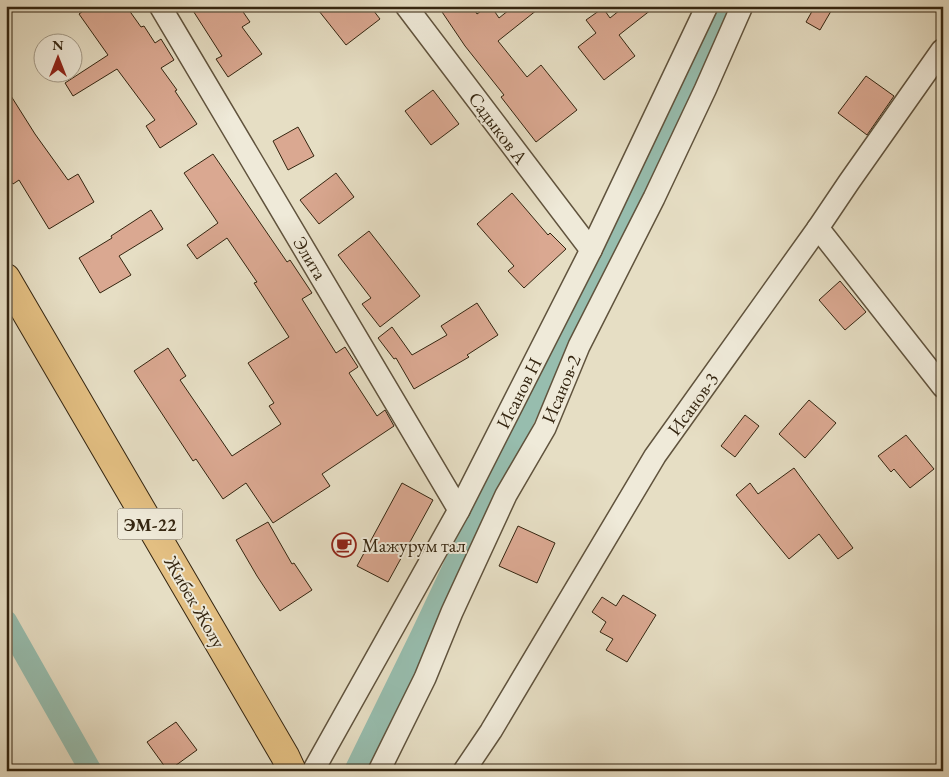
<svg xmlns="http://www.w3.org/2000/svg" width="949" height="777" viewBox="0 0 949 777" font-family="'EB Garamond',serif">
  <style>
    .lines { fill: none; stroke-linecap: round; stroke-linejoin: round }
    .canal { stroke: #97bdae; stroke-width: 22 }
    .building { fill: #daa891; stroke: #342510 }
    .street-casing { stroke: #60533d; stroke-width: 24 }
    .primary-casing { stroke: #342510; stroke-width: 30 }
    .street { stroke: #efead9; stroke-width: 21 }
    .primary { stroke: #e3bf82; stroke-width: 28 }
    .labels { text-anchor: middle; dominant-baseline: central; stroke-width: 4; stroke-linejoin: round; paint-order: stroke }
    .shield { fill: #efead9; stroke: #6c604c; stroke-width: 1 }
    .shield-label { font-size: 18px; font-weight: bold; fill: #342510 }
    .street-label { font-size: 19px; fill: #342510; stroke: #efead9 }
    .poi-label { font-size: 19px; fill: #342510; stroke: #efead9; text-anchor: start }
  </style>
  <rect width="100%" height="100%" fill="#e6dec4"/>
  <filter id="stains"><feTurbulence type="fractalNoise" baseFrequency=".004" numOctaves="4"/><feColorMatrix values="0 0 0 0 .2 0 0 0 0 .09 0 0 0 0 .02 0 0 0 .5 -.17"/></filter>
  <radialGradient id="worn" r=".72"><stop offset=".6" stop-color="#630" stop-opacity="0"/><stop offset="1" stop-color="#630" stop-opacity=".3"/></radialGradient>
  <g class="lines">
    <g class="canal">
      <polyline points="6,621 91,771"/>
      <polyline points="355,771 421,636 562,338 726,6"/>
    </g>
  </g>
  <g class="building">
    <polygon points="90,6 126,6 141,27 144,26 155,43 161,39 174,60 161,68 177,90 175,91 197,124 160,148 146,126 155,120 117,69 73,96 65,83 108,55 79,14"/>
    <polygon points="190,6 239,6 250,22 242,27 262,54 228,77 216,59 222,56"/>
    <polygon points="315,6 370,6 380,19 346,45"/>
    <polygon points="438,6 472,6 477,14 488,6 491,6 499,18 514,6 542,6 498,41 527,77 541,65 577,110 536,142 501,97 504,95 465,46"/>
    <polygon points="625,6 656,6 619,35 635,56 604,80 578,47 596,33 586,20 603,8 610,18"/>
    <polygon points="815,6 834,6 820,30 806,22"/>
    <polygon points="866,76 894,96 867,135 838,113"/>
    <polygon points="6,88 35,134 68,180 78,174 94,202 49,229 19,180 13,184 6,175"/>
    <polygon points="433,90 459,124 431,145 405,111"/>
    <polygon points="298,127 314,156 288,170 273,141"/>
    <polygon points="213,154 287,262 290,260 312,293 302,299 336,353 345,347 358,367 349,373 377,416 385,410 394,426 322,474 330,486 273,523 246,483 223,499 196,459 193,461 134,371 168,348 186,376 180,380 232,456 281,424 269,406 274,403 248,363 289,337 254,283 257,282 227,238 197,259 187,245 218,223 184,173"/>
    <polygon points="336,173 354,197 319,224 300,200"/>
    <polygon points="512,193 548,235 550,233 566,249 524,288 508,271 514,266 477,224"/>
    <polygon points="151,210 163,229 119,256 131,275 100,293 79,258 112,238 111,236"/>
    <polygon points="369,231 420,296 380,327 362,304 371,298 338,255"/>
    <polygon points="840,281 866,312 845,330 819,300"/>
    <polygon points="477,303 498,335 467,355 469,357 414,389 396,358 394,359 378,338 392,327 412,355 447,335 441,326"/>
    <polygon points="809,400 836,423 805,458 779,434"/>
    <polygon points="745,415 759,426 735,457 721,446"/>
    <polygon points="906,435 934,469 910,488 894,469 891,472 878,456"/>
    <polygon points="794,468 853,548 838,559 819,534 789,559 736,495 750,483 758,494"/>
    <polygon points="402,483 433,500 388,582 357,566"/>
    <polygon points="268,522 292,564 294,563 312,590 280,611 257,576 236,540"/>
    <polygon points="518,526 555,543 537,583 499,566"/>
    <polygon points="623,595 656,615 627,662 606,650 613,639 600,632 606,622 592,612 602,597 616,606"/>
    <polygon points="176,722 197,750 168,771 147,742"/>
  </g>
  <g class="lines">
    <g class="street-casing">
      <g id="street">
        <polyline points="160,6 459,510"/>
        <polyline points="406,6 591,250"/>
        <polyline points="818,228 943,387"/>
        <polyline points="313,771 459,510 591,250 707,6"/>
        <polyline points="379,771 425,678 452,612 506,495 545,428 579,346 654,198 705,90 742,6"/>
        <polyline points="464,771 491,731 655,456 818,228 849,182 942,50"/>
      </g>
    </g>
    <g class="primary-casing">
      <polyline id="primary" points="6,278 285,756 292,771"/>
    </g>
    <use href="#street" class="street"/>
    <use href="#primary" class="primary"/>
  </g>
  <defs>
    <g id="cafe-ring" transform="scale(1.25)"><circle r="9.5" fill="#efead9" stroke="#8f2418" stroke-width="1.5"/><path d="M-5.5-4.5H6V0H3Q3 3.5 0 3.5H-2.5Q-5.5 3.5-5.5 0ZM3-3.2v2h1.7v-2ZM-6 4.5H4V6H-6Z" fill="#8f2418"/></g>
  </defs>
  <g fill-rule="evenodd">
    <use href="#cafe-ring" x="344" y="545"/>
  </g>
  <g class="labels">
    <rect class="shield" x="117.5" y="508.5" width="65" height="31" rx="4"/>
    <g class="shield-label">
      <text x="150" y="524">ЭМ-22</text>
    </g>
    <g class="street-label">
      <text transform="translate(498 128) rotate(53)">Садыков А</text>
      <text transform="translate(310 258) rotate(59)">Элита</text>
      <text transform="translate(561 389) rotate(-67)">Исанов-2</text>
      <text transform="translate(519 393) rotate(-63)">Исанов Н</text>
      <text transform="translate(693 404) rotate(-54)">Исанов-3</text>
      <text transform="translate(195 602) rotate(60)">Жибек Жолу</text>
    </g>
    <g class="poi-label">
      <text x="362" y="545">Мажурум тал</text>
    </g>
  </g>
  <rect width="949" height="777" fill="none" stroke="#e6dec4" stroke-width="25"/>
  <rect x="8" y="8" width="934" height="762" fill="none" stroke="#342510" stroke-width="2.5"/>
  <rect x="12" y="12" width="924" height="752" fill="none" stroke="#342510"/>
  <g transform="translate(58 58)"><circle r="24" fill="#efead9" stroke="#a49b89"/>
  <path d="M0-4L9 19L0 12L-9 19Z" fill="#8f2418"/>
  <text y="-8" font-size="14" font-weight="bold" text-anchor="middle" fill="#342510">N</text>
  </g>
  <rect width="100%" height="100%" filter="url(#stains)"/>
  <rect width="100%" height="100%" fill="url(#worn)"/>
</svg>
